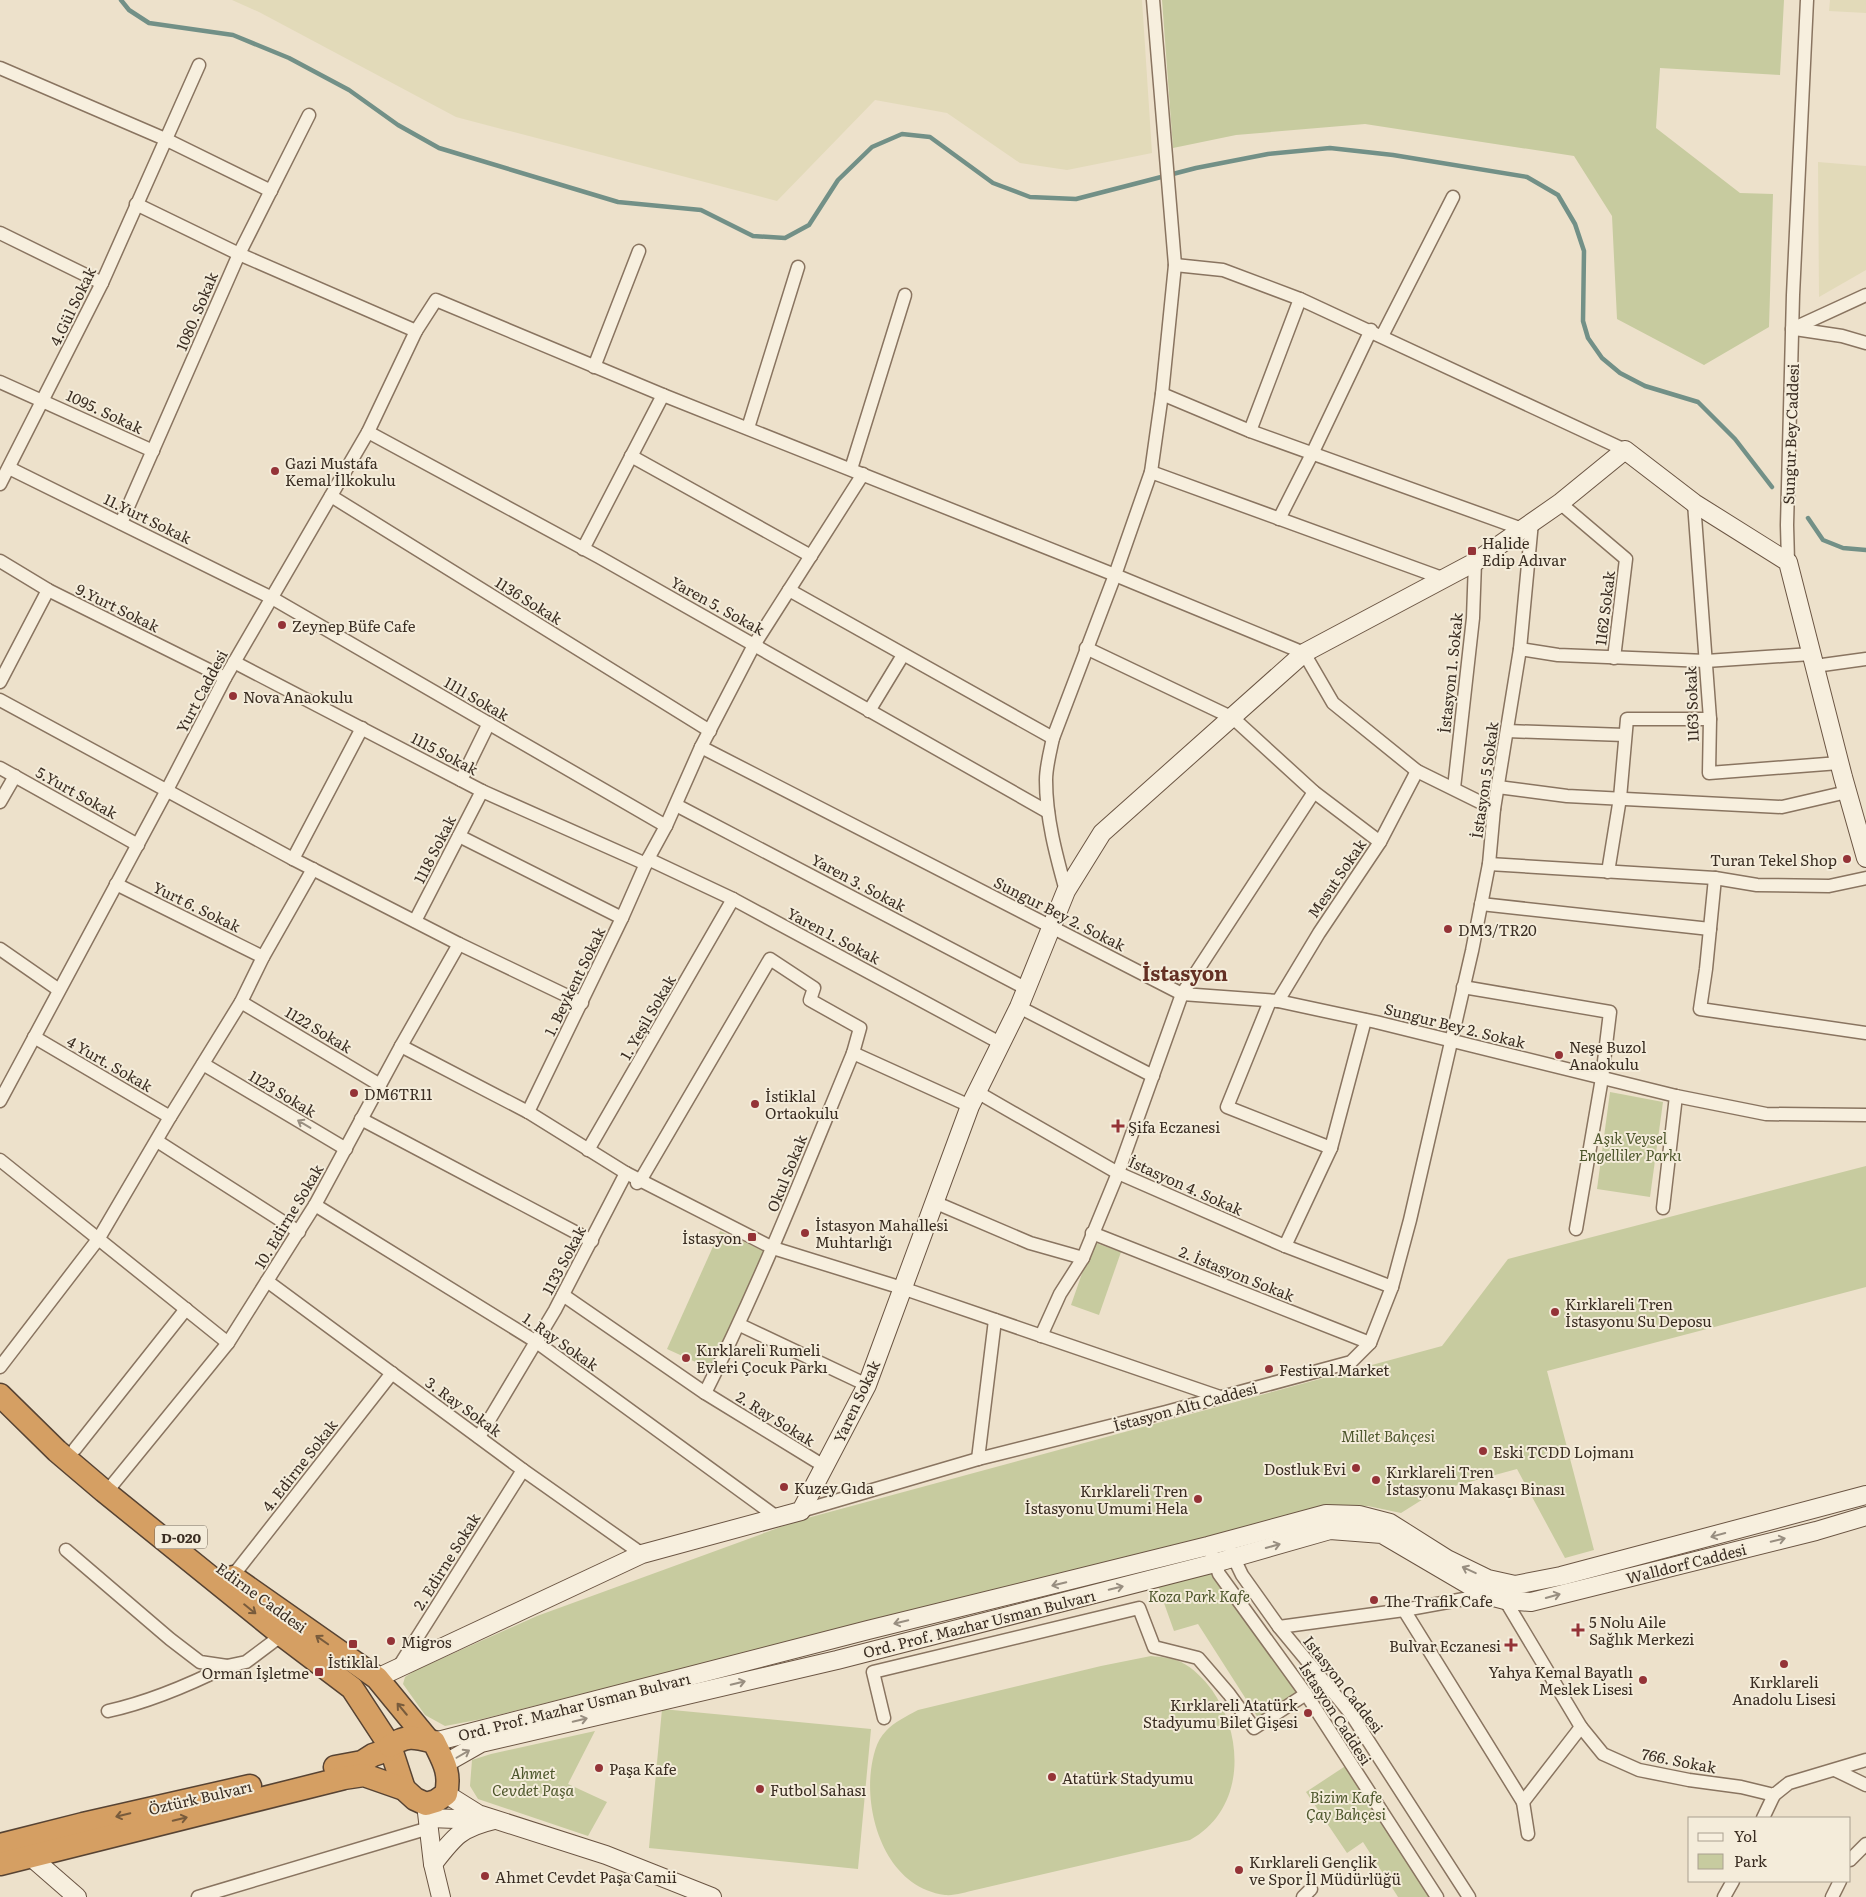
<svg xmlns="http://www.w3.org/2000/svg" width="1866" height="1897" viewBox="0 0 1866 1897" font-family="Literata,serif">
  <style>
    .farmland { fill: #e2dab9 }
    .green { fill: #c7cb9f }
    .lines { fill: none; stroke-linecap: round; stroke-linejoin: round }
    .stream { stroke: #729087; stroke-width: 4.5 }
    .street-casing { stroke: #897460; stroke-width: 15 }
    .secondary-casing { stroke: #6b5543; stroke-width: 20 }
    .highway-casing { stroke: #574333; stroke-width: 25 }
    .street { stroke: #f7efde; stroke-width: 12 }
    .secondary { stroke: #f7efde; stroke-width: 18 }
    .highway { stroke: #d59f63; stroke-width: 22 }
    .oneway { stroke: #988e80 }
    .oneway2 { stroke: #785b3c }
    .poi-dot { fill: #943337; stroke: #f4ecda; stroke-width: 2 }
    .labels { text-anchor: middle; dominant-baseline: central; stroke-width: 4; stroke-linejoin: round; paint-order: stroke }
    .shield { fill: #f4ecda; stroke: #726659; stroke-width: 1 }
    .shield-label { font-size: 14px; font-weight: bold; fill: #3a2d22 }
    .street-label { font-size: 15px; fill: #3a2d22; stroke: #f4ecda }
    .poi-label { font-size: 15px; fill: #3a2d22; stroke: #f4ecda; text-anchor: start }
    .park-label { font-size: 15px; font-style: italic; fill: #4c552a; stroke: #f4ecda }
    .district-label { font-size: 20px; font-weight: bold; fill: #643024; stroke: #f4ecda }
  </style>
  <rect width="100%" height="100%" fill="#ede1cb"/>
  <g class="farmland">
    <polygon points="232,0 1142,0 1152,153 1067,170 1020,163 947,113 875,100 777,201 456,117 259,12"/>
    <polygon points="1830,0 1866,0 1866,13 1829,11"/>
    <polygon points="1818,162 1866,166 1866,270 1819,297"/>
  </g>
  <g class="green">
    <polygon points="1162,0 1784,0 1780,75 1660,68 1656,128 1740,193 1773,194 1769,327 1704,365 1617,319 1612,216 1574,156 1365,124 1236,135 1173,148"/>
    <polygon points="1610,1092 1663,1102 1650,1197 1597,1189"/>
    <polygon points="1866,1166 1866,1287 1547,1371 1594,1550 1565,1558 1517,1469 1436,1491 1401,1513 1368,1506 1321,1508 482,1719 445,1726 425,1715 403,1684 405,1677 416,1670 537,1616 800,1520 1442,1346 1508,1259"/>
    <polygon points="720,1231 764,1251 711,1369 667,1349"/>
    <polygon points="1093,1242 1121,1252 1099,1315 1071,1305"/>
    <polygon points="1215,1563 1306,1694 1260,1721 1198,1624 1174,1631 1155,1578"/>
    <path d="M 1151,1656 C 1162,1657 1172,1658 1181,1662 C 1193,1668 1204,1679 1212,1690 C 1245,1737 1245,1810 1190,1840 L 975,1890 C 966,1892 954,1896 945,1895 C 888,1888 865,1819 871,1770 C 873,1756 876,1741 886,1731 C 894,1722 907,1716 918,1710 L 1101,1666 Z"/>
    <polygon points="662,1709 871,1729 858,1869 649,1848"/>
    <polygon points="595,1731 568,1784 607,1802 588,1836 478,1799 470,1786 472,1760 491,1754"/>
    <polygon points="1350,1763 1433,1897 1398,1897 1363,1842 1347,1853 1306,1792"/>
  </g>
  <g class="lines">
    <g class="stream">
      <polyline points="121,0 129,10 149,23 233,35 289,58 349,90 398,125 439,148 618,202 701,210 753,236 785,238 809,225 838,180 872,147 902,134 930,137 993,183 1030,197 1076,199 1196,168 1268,154 1330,148 1393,155 1527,177 1558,195 1575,224 1584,251 1583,321 1588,338 1602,358 1620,373 1645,386 1698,402 1735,439 1772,487"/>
      <polyline points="1808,518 1823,540 1843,548 1866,550"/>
    </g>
    <g class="street-casing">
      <g id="street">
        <polyline points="0,68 165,139 271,191"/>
        <polyline points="136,204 239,254 416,331"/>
        <polyline points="0,233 102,283"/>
        <polyline points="1175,265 1223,270 1300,299 1625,450"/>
        <polyline points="1792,329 1866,295"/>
        <polyline points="1795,329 1842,336 1866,343"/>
        <polyline points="1382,336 1453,197"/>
        <polyline points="594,367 639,251"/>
        <polyline points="0,382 153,451"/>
        <polyline points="1162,394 1250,431 1522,529"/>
        <polyline points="663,395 1115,575 1304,653 1333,703 1417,771 1494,809"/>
        <polyline points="748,428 798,267"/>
        <polyline points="1250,431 1300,299"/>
        <polyline points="368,432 599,557 1048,812"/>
        <polyline points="631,456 811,556"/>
        <polyline points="9,468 272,598 666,826"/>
        <polyline points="851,469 905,295"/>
        <polyline points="1151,472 1442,578"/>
        <polyline points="0,484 102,283 199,65"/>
        <polyline points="331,496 710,731"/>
        <polyline points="1560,503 1626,559 1614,658"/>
        <polyline points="1694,503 1710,719 1709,773 1839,763"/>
        <polyline points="1279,519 1312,454 1371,330"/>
        <polyline points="121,523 239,254 309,115"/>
        <polyline points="0,561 48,590 225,678"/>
        <polyline points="1788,562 1787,525 1793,295 1807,0"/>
        <polyline points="789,590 1053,738"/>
        <polyline points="1086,648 1233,718 1314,792 1380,842"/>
        <polyline points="1520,649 1558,655 1706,661 1811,654"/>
        <polyline points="234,662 482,791 646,864"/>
        <polyline points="1815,666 1866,659"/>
        <polyline points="0,682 48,590"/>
        <polyline points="0,700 293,859 459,944 582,1003"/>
        <polyline points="869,711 903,655"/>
        <polyline points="1507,731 1625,735"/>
        <polyline points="701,747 1182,994 1278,1001 1376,1022 1676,1096 1766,1114 1866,1115"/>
        <polyline points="0,768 138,845"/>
        <polyline points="461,780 489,723"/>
        <polyline points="1498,787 1567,796 1782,807 1847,792"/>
        <polyline points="1454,788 1473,618 1475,562"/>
        <polyline points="0,802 15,776"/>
        <polyline points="676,805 1027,989"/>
        <polyline points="459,836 622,918"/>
        <polyline points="293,859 362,728"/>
        <polyline points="648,859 733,899 1002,1044"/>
        <polyline points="1489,864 1715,878 1757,885 1829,886 1866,878"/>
        <polyline points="1608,872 1620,798 1627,719 1710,719"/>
        <polyline points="1715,878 1706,969 1700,1009 1866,1033"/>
        <polyline points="116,884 263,957"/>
        <path d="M 1066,891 C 1056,855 1046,818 1046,780 C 1046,767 1050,752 1053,738 L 1115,575 L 1151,472 L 1162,394 L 1175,265 L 1153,0"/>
        <polyline points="1481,904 1710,929"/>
        <polyline points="415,921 482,791"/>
        <polyline points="0,949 59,990"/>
        <polyline points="1463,987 1610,1012 1602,1078 1576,1229"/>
        <polyline points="1270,1001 1227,1107 1331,1148"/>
        <polyline points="1278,1001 1319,933 1380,842 1417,771"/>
        <polyline points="241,1002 380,1085"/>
        <polyline points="1019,1007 1153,1076"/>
        <polyline points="34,1037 170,1117"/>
        <polyline points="401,1046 528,1112 626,1173 773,1248 902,1288 1220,1397"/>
        <polyline points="203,1064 346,1149"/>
        <polyline points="977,1092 1118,1173 1285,1246 1392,1287"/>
        <polyline points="0,1101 167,790 225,678 368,432 416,331 436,300 663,395 583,549"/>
        <polyline points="528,1112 622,918 648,859 666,826 701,747 754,645 863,474"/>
        <polyline points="361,1119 592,1241"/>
        <polyline points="157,1141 299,1232"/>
        <polyline points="588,1150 733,899"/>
        <polyline points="0,1160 228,1343"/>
        <polyline points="637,1183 640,1181 770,959 814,988 810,1000 860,1028 853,1053"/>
        <polyline points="934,1202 1030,1243 1083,1258"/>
        <polyline points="315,1205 535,1341 778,1518"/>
        <polyline points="1663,1208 1676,1096"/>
        <polyline points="1092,1233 1370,1343"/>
        <polyline points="1285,1246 1331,1148 1365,1020"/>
        <polyline points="267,1281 523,1470 642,1554"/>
        <polyline points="563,1295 705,1393 824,1466"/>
        <polyline points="740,1325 867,1385"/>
        <polyline points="1041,1336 1060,1294 1083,1258 1118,1173 1182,994 1314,792"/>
        <polyline points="0,1367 99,1238 170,1117 241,1002 263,957 313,869"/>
        <path d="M 705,1393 C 761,1282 806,1167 853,1053 L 970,1106"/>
        <polyline points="479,1437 555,1310 626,1173"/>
        <polyline points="75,1449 186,1309"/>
        <polyline points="978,1459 995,1320"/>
        <polyline points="113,1484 228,1343 267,1281 315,1205 401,1046 459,944"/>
        <polyline points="801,1511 978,1459 1166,1412 1351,1362 1370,1343 1392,1287 1410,1220 1472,951 1489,864 1494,809 1520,649 1532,522"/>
        <polyline points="66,1550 170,1639 200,1662 227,1666 246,1662 282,1635"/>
        <polyline points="1231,1552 1242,1575 1279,1627 1351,1714 1469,1897"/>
        <polyline points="1212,1555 1219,1574 1306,1694 1437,1897"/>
        <polyline points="232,1577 392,1373"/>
        <polyline points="1505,1600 1581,1727 1603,1754 1639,1770 1689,1780 1741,1787 1774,1795 1789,1783 1866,1760"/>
        <polyline points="1404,1610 1523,1802"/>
        <polyline points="1279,1627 1404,1610 1486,1595"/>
        <polyline points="398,1668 523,1470"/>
        <path d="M 108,1711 C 149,1702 189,1685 227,1666"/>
        <polyline points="884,1718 873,1672 1139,1608 1154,1647 1198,1658 1229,1694 1254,1728 1306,1694"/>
        <polyline points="1835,1770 1866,1785"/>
        <polyline points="1763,1818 1774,1795"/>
        <polyline points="1528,1834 1523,1802 1581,1727"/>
        <polyline points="1850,1860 1866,1844"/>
        <polyline points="198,1897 429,1828"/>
        <polyline points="1303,1897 1311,1889"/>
        <polyline points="1724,1897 1733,1881"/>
        <polyline points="1832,1897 1840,1881"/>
      </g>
    </g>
    <g class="secondary-casing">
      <g id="secondary">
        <polyline points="377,1678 642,1554 801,1511 867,1385 970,1106 1019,1007 1066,891 1102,833 1304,653 1475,562 1560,503 1625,450 1694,503 1788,562 1843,777 1866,858"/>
        <polyline points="434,1742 868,1630 1208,1546 1326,1514 1359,1515 1390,1523 1447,1559 1488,1579 1515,1585 1561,1576 1866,1495"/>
        <polyline points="444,1764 481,1743 837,1660 1215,1563 1330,1530 1382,1534 1486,1595 1505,1600 1531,1602 1816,1531 1866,1516"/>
        <polyline points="446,1794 478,1814 606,1855 712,1897"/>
        <polyline points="426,1804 433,1864 441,1897"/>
        <polyline points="429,1818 483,1820"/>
        <polyline points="21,1851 31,1857 77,1897"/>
        <path d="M 433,1864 C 454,1837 460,1828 494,1820"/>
      </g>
    </g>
    <g class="highway-casing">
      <g id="highway">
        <polyline points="0,1395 57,1451 104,1491 282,1635 352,1688 390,1746 404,1789"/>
        <polyline points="233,1577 377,1678 428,1740"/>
        <polyline points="335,1767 362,1762 373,1755 391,1749"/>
        <polyline points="0,1845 83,1824 250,1786"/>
        <path d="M 0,1864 L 344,1778 L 364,1775 L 404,1789 L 415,1799 L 426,1804 L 436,1801 L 446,1794 C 451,1772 443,1761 434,1742 C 415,1737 407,1734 390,1746"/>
      </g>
    </g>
    <use href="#street" class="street"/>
    <use href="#secondary" class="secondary"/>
    <use href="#highway" class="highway"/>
  </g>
  <defs><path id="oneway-shaft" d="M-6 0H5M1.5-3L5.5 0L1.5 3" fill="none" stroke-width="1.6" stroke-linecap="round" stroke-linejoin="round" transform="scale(1.25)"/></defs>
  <g class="oneway">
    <use href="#oneway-shaft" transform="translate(304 1124) rotate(-149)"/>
    <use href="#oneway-shaft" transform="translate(1718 1535) rotate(165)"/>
    <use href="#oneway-shaft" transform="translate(1778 1540) rotate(-14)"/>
    <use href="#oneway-shaft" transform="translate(1273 1546) rotate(-16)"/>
    <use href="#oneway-shaft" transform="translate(1469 1570) rotate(-155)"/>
    <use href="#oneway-shaft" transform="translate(1059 1584) rotate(166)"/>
    <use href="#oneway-shaft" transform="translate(1116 1588) rotate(-14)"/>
    <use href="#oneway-shaft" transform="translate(1553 1596) rotate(-16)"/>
    <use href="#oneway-shaft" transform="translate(901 1622) rotate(166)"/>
    <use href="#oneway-shaft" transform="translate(738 1683) rotate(-13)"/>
    <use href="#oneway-shaft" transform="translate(580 1720) rotate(-13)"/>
    <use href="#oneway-shaft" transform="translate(463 1754) rotate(-30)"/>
  </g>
  <g class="oneway2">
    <use href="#oneway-shaft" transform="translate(250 1609) rotate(39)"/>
    <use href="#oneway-shaft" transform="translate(322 1640) rotate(-145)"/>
    <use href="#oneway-shaft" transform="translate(402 1709) rotate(-130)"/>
    <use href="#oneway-shaft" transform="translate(123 1815) rotate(167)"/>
    <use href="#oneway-shaft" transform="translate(180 1819) rotate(-14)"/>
  </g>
  <g class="poi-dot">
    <circle cx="275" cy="471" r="5"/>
    <rect x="1467" y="546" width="10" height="10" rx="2.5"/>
    <circle cx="282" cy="625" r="5"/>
    <circle cx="233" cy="696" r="5"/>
    <circle cx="1847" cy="859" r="5"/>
    <circle cx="1448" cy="929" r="5"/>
    <circle cx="1559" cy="1055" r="5"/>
    <circle cx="354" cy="1093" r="5"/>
    <circle cx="755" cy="1104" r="5"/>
    <path d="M1115.5 1118.5h5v5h5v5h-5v5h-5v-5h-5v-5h5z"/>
    <circle cx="805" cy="1233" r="5"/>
    <rect x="747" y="1232" width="10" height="10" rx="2.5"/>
    <circle cx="1555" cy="1312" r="5"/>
    <circle cx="686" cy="1358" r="5"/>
    <circle cx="1269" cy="1369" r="5"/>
    <circle cx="1483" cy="1451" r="5"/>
    <circle cx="1356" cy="1468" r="5"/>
    <circle cx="1376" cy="1480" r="5"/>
    <circle cx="784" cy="1487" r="5"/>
    <circle cx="1198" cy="1499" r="5"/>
    <circle cx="1374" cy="1600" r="5"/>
    <path d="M1575.5 1622.5h5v5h5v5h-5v5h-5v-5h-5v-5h5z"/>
    <circle cx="391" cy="1641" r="5"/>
    <rect x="348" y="1639" width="10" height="10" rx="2.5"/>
    <path d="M1508.5 1637.5h5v5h5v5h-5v5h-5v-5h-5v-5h5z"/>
    <circle cx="1784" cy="1664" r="5"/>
    <rect x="314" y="1667" width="10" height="10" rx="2.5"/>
    <circle cx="1643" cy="1680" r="5"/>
    <circle cx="1308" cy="1713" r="5"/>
    <circle cx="599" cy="1768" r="5"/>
    <circle cx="1052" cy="1777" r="5"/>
    <circle cx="760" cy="1789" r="5"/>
    <circle cx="1239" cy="1870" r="5"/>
    <circle cx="485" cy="1876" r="5"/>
  </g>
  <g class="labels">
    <rect class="shield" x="155" y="1525.5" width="52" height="23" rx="4"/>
    <g class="shield-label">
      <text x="181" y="1537">D-020</text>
    </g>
    <g class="street-label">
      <text transform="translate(72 306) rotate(-64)">4.Gül Sokak</text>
      <text transform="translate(196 311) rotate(-67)">1080. Sokak</text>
      <text transform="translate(105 411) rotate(25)">1095. Sokak</text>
      <text transform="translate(1790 434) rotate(-88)">Sungur Bey Caddesi</text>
      <text transform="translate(148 518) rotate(26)">11.Yurt Sokak</text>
      <text transform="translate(529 600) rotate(32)">1136 Sokak</text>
      <text transform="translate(718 605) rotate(29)">Yaren 5. Sokak</text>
      <text transform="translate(118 607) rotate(26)">9.Yurt Sokak</text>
      <text transform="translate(1604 608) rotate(-83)">1162 Sokak</text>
      <text transform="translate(1450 673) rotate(-84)">İstasyon 1. Sokak</text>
      <text transform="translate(201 691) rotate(-62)">Yurt Caddesi</text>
      <text transform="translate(477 698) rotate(30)">1111 Sokak</text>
      <text transform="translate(1691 704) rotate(-92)">1163 Sokak</text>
      <text transform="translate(445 753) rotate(28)">1115 Sokak</text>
      <text transform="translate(1484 780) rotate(-82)">İstasyon 5 Sokak</text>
      <text transform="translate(77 792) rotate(29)">5.Yurt Sokak</text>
      <text transform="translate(434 849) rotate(-63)">1118 Sokak</text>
      <text transform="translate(1336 878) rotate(-56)">Mesut Sokak</text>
      <text transform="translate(859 882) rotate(28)">Yaren 3. Sokak</text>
      <text transform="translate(197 906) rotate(26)">Yurt 6. Sokak</text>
      <text transform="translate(1060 913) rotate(27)">Sungur Bey 2. Sokak</text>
      <text transform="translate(834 935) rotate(28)">Yaren 1. Sokak</text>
      <text transform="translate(574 981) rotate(-64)">1. Beykent Sokak</text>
      <text transform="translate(647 1017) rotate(-60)">1. Yeşil Sokak</text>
      <text transform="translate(1455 1025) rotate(14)">Sungur Bey 2. Sokak</text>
      <text transform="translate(319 1029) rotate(31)">1122 Sokak</text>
      <text transform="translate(110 1063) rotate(30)">4 Yurt. Sokak</text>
      <text transform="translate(283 1093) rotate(31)">1123 Sokak</text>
      <text transform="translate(786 1173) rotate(-68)">Okul Sokak</text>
      <text transform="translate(1186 1185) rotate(24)">İstasyon 4. Sokak</text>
      <text transform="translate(288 1216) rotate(-59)">10. Edirne Sokak</text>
      <text transform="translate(563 1260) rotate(-62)">1133 Sokak</text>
      <text transform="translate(1237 1273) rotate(22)">2. İstasyon Sokak</text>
      <text transform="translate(561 1341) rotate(35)">1. Ray Sokak</text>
      <text transform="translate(856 1401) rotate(-65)">Yaren Sokak</text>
      <text transform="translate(464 1406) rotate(36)">3. Ray Sokak</text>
      <text transform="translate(1185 1406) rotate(-15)">İstasyon Altı Caddesi</text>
      <text transform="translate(776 1418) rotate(32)">2. Ray Sokak</text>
      <text transform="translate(299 1465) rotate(-52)">4. Edirne Sokak</text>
      <text transform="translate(446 1561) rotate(-58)">2. Edirne Sokak</text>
      <text transform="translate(1686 1563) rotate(-14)">Walldorf Caddesi</text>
      <text transform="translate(262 1597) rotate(36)">Edirne Caddesi</text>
      <text transform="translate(979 1623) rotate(-14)">Ord. Prof. Mazhar Usman Bulvarı</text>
      <text transform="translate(1344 1684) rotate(52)">Istasyon Caddesi</text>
      <text transform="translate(574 1706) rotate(-14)">Ord. Prof. Mazhar Usman Bulvarı</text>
      <text transform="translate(1336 1713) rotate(57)">İstasyon Caddesi</text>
      <text transform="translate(1679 1760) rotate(11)">766. Sokak</text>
      <text transform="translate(200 1797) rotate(-13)">Öztürk Bulvarı</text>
    </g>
    <g class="poi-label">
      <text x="285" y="462">Gazi Mustafa<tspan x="285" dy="17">Kemal İlkokulu</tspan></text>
      <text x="1482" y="542">Halide<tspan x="1482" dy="17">Edip Adıvar</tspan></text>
      <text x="292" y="625">Zeynep Büfe Cafe</text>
      <text x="243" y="696">Nova Anaokulu</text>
      <text x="1837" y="859" text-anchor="end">Turan Tekel Shop</text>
      <text x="1458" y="929">DM3/TR20</text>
      <text x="1569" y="1046">Neşe Buzol<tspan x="1569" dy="17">Anaokulu</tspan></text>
      <text x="364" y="1093">DM6TR11</text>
      <text x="765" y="1095">İstiklal<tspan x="765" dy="17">Ortaokulu</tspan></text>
      <text x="1128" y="1126">Şifa Eczanesi</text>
      <text x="815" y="1224">İstasyon Mahallesi<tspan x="815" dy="17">Muhtarlığı</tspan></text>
      <text x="742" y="1237" text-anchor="end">İstasyon</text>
      <text x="1565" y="1303">Kırklareli Tren<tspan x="1565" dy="17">İstasyonu Su Deposu</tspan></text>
      <text x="696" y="1349">Kırklareli Rumeli<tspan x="696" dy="17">Evleri Çocuk Parkı</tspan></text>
      <text x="1279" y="1369">Festival Market</text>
      <text x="1493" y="1451">Eski TCDD Lojmanı</text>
      <text x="1346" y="1468" text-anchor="end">Dostluk Evi</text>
      <text x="1386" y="1471">Kırklareli Tren<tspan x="1386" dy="17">İstasyonu Makasçı Binası</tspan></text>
      <text x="794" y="1487">Kuzey Gıda</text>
      <text x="1188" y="1490" text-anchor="end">Kırklareli Tren<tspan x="1188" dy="17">İstasyonu Umumi Hela</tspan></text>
      <text x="1384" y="1600">The Trafik Cafe</text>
      <text x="1589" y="1621">5 Nolu Aile<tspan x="1589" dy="17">Sağlık Merkezi</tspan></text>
      <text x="401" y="1641">Migros</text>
      <text x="1501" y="1645" text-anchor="end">Bulvar Eczanesi</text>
      <text x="353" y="1661" text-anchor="middle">İstiklal</text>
      <text x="1633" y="1671" text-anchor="end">Yahya Kemal Bayatlı<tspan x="1633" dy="17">Meslek Lisesi</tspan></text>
      <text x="309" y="1672" text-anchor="end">Orman İşletme</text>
      <text x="1784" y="1681" text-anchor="middle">Kırklareli<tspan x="1784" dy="17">Anadolu Lisesi</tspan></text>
      <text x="1298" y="1704" text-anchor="end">Kırklareli Atatürk<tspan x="1298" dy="17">Stadyumu Bilet Gişesi</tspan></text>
      <text x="609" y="1768">Paşa Kafe</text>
      <text x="1062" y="1777">Atatürk Stadyumu</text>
      <text x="770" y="1789">Futbol Sahası</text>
      <text x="1249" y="1861">Kırklareli Gençlik<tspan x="1249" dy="17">ve Spor İl Müdürlüğü</tspan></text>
      <text x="495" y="1876">Ahmet Cevdet Paşa Camii</text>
    </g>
    <g class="park-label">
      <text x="1630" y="1137">Aşık Veysel<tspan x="1630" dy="17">Engelliler Parkı</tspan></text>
      <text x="1388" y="1435">Millet Bahçesi</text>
      <text x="1199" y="1595">Koza Park Kafe</text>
      <text x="533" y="1772">Ahmet<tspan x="533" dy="17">Cevdet Paşa</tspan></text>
      <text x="1346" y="1796">Bizim Kafe<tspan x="1346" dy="17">Çay Bahçesi</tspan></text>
    </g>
    <g class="district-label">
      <text x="1185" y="972">İstasyon</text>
    </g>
  </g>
  <rect x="1688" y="1817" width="162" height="65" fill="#f4ecda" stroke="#aaa090"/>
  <rect x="1698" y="1833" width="25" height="8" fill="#f7efde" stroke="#aaa090"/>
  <text x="1734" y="1842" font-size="15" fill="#3a2d22">Yol</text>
  <rect x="1698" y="1854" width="25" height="15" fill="#c7cb9f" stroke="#aaa090"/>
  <text x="1734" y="1867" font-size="15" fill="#3a2d22">Park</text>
</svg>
